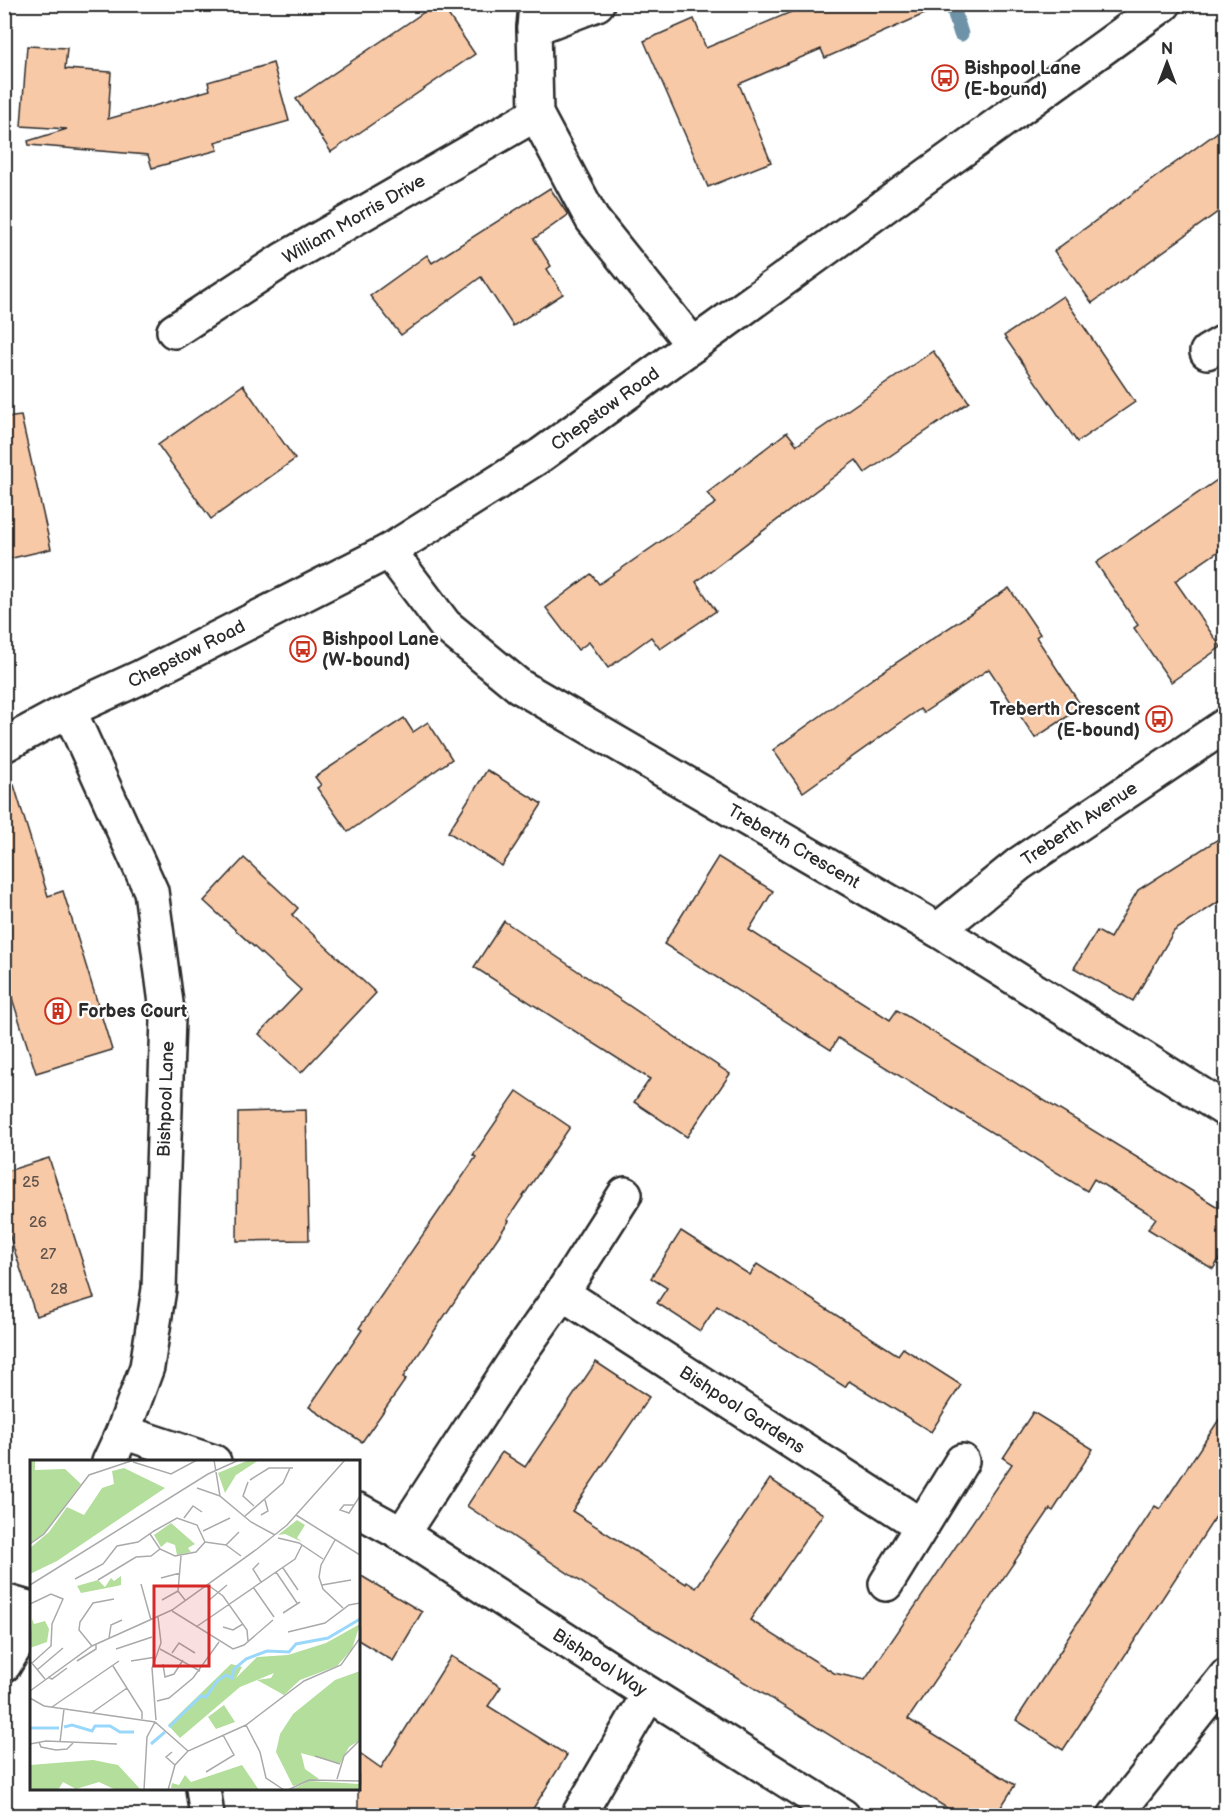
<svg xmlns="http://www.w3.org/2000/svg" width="1230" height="1820" viewBox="0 0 1230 1820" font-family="'Balsamiq Sans',sans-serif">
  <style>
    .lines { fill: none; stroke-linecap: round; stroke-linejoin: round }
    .stream { stroke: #6e93a8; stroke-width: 15 }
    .building { fill: #f8c9a7; stroke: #2b2b2b; stroke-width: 1.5 }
    .street-casing { stroke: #2b2b2b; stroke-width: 38 }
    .secondary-casing { stroke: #2b2b2b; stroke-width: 38 }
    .street { stroke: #fff; stroke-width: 33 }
    .secondary { stroke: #fff; stroke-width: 33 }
    .labels { text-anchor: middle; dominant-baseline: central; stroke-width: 4.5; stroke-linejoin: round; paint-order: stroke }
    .number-label { font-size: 15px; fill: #5e524a }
    .poi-label { font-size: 18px; font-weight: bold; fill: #2b2b2b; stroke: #fff; text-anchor: start }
    .street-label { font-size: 18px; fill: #2b2b2b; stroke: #fff }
    .inset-river { fill: none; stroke: #9ad8fb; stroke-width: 3 }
    .inset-road { fill: none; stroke: #aaa; stroke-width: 1.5 }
    .view { fill: #d62828; fill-opacity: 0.15; stroke: #d62828; stroke-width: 3 }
    .inset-edge { fill: none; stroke: #2b2b2b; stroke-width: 3 }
  </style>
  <rect width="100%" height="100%" fill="#fff"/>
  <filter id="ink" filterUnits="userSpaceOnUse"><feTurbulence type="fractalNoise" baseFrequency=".0167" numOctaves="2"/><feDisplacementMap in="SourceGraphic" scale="12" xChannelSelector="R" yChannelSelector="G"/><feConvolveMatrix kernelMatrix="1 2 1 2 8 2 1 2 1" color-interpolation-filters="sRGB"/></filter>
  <g filter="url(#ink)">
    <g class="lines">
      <polyline class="stream" points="952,4 961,34"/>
    </g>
    <g class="building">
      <polygon points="436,4 441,4 475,54 331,152 296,99"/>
      <polygon points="810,4 947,4 825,58 821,49 739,84 771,162 708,187 644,41 694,19 706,48"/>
      <polygon points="27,46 67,48 65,69 111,72 108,119 210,90 208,82 273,63 289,121 215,142 218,150 152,168 148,155 29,145 28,141 67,129 21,126"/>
      <polygon points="1226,126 1226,206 1092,303 1054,251"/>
      <polygon points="550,188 568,215 534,239 551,266 547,269 563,294 513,326 481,277 401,335 370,296 427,255 432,263"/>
      <polygon points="1063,296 1135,402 1077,442 1004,336"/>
      <polygon points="933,351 969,402 865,473 856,460 696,582 716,611 660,649 651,637 608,668 589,642 578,650 546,608 591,574 599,584 716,503 707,493 787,432 797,445"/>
      <polygon points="243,385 295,459 211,519 158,445"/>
      <polygon points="21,416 51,549 4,560 4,418"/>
      <polygon points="1226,474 1226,546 1175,581 1221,647 1171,682 1134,628 1138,625 1096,563"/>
      <polygon points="1009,588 1040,634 1036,637 1082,707 1035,738 989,669 923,713 920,709 803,792 773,750 876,676"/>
      <polygon points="404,718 413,732 428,722 452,759 348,832 317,788 321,785 315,777"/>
      <polygon points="487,770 542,804 502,866 448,832"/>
      <polygon points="14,785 48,896 63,891 112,1050 36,1073 4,973 4,786"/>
      <polygon points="1226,834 1226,897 1174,931 1133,1001 1074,968 1097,931 1110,938 1138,890"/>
      <polygon points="718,857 773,891 749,930 890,1020 897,1010 1226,1212 1226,1249 1213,1269 1148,1229 1156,1218 1094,1179 1087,1191 838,1038 831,1050 664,944"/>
      <polygon points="244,858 298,908 292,915 376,993 301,1073 259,1034 301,990 204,901"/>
      <polygon points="504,921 730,1074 687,1137 634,1102 650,1079 474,967"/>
      <polygon points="517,1091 570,1127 507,1220 509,1221 403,1377 406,1379 362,1442 309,1407 362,1330 359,1328 476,1157 473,1155"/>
      <polygon points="306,1110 309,1240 237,1241 238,1112"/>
      <polygon points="49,1158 94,1298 36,1316 4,1219 4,1172"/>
      <polygon points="681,1231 750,1275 757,1264 898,1355 903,1348 961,1385 931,1432 849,1381 845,1387 717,1306 700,1331 657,1303 667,1288 651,1278"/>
      <polygon points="596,1362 649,1397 572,1511 686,1584 687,1582 696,1588 770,1479 823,1514 750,1620 834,1673 865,1680 1012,1464 1003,1458 1033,1412 1093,1449 1053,1511 1050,1509 908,1719 1015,1785 996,1815 958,1815 725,1670 637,1619 467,1506 502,1452 525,1467"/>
      <polygon points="1226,1409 1226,1501 1063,1750 1016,1720 1065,1644 1064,1643 1155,1506 1160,1509"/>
      <polygon points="358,1574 422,1612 393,1661 358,1640"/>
      <polygon points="451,1656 501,1687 488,1706 567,1755 529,1815 358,1815 358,1752 381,1768"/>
    </g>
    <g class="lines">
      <g class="street-casing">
        <g id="street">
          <polyline points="536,4 534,28 536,114 592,219 693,345"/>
          <polyline points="534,28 597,4"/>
          <path id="s1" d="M 174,331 L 284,259 L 536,114"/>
          <polyline points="1207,352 1226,341"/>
          <path id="s2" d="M 389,551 L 445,625 L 519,686 L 938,930 L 1226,1110"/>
          <polyline points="69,710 151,891 168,1018 159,1289 147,1367 123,1432 109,1462"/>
          <path id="s3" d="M 938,930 L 1019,864 L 1226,725"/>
          <polyline points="562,1293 625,1194"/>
          <polyline points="123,1432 214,1462"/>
          <path id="s4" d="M 358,1510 L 402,1534 L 649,1694 L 843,1816"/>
          <path id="s5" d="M 402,1534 L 517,1357 L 562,1293 L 922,1526"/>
          <polyline points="886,1584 962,1461"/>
          <polyline points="4,1601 32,1609"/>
          <polyline points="4,1665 32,1619"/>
          <polyline points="203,1788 207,1816"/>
          <polyline points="578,1816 649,1694"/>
          <polyline points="1115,1816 1226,1676"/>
        </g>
      </g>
      <g class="secondary-casing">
        <g id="secondary">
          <path id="s6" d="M 4,745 L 69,710 L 141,677 L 389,551 L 541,455 L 1164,4"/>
        </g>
      </g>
      <use href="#street" class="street"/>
      <use href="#secondary" class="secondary"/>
    </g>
  </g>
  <defs>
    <g id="bus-ring" transform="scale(1.35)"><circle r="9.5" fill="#fff" stroke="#c8321e" stroke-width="1.5"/><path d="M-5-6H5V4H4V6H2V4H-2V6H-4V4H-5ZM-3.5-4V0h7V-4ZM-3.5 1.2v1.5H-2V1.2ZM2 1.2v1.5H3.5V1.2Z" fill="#c8321e"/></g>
    <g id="building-ring" transform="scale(1.35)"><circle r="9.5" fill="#fff" stroke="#c8321e" stroke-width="1.5"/><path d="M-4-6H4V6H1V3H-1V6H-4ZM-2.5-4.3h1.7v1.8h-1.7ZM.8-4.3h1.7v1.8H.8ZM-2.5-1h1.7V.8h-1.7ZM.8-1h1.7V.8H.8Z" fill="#c8321e"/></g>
  </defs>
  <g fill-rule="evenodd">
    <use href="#bus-ring" x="945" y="78"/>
    <use href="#bus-ring" x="303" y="649"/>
    <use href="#bus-ring" x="1159" y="719"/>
    <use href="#building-ring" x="58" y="1011"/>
  </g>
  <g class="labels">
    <g class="number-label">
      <text x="31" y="1182">25</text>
      <text x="38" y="1222">26</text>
      <text x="48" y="1254">27</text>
      <text x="59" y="1289">28</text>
    </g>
    <g class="poi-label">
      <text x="964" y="68">Bishpool Lane<tspan x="964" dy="21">(E-bound)</tspan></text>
      <text x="322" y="639">Bishpool Lane<tspan x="322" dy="21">(W-bound)</tspan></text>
      <text x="1140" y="709" text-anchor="end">Treberth Crescent<tspan x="1140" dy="21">(E-bound)</tspan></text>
      <text x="78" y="1011">Forbes Court</text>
    </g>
    <g class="street-label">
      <text stroke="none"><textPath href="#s1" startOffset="212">William Morris Drive</textPath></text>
      <text stroke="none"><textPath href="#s6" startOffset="690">Chepstow Road</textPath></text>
      <text stroke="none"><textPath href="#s6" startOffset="204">Chepstow Road</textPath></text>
      <text stroke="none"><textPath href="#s3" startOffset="177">Treberth Avenue</textPath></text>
      <text stroke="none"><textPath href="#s2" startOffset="507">Treberth Crescent</textPath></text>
      <text transform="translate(166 1099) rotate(-88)">Bishpool Lane</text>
      <text stroke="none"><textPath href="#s5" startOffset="504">Bishpool Gardens</textPath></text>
      <text stroke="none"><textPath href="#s4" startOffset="286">Bishpool Way</textPath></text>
    </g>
  </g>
  <g transform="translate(30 1460)">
    <rect width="330" height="330" fill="#fff"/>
    <path d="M 0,0 L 5,0 L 5,10 L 35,9 L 51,24 L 14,74 L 0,84 ZM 219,0 L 229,0 L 206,15 L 195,33 L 188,13 ZM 94,8 L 135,28 L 27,101 L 0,114 L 0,88 L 19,72 L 37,47 L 54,55 L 72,28 L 84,24 L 82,11 ZM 267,60 L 275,65 L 267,78 L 272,82 L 255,74 L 248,75 ZM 141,63 L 165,84 L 158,88 L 161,92 L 147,95 L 145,85 L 137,82 L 131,87 L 124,75 ZM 91,116 L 91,125 L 87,126 L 51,133 L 47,126 L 68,120 L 75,127 L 81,118 L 84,121 ZM 2,159 L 4,164 L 15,161 L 19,169 L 17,182 L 0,188 ZM 330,164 L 322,189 L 307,206 L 270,220 L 254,235 L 227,220 L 241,218 L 244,213 L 210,227 L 150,278 L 138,265 L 201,204 L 212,207 L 206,218 L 227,197 L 258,195 L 296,183 ZM 330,211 L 330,280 L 319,287 L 310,304 L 271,293 L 275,309 L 289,319 L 263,326 L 246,292 L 250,274 L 263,254 L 305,220 ZM 194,245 L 205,262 L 186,269 L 178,257 ZM 63,300 L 88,305 L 111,330 L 86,330 L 69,322 L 46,329 L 33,322 L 28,330 L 0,330 L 0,305 ZM 212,305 L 229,330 L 141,328 L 142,323 L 149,325 L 155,315 L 161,322 ZM 279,321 L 330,324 L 330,330 L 261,330 Z" fill="#b3de9b"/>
    <path class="inset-river" d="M 34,267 L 42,265 L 62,271 L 65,266 L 80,266 L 90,272 L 104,272M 139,267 L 171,236 L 176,237 L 187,221 L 196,215 L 202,218 L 204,209 L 216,199 L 237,191 L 259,192 L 266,184 L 298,178 L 330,159M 0,268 L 29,268M 121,284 L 135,272"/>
    <path class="inset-road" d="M 184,0 L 190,36 L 221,62 L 245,75M 103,2 L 141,14 L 167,0M 220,20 L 239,8 L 263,8M 218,22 L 213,36 L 224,46M 167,28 L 190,36M 324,45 L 314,45 L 310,50 L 319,53 L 330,36M 231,55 L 238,51 L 235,40M 266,55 L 330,95M 215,56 L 253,23 L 260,8M 154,58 L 163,46 L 172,52M 173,71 L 200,58M 248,78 L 269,83 L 293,99M 305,80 L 291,105 L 289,117 L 293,129 L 313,148M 175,82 L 196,85 L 209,72M 0,84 L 14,74 L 59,15 L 104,0M 196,85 L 211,96M 151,96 L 148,131 L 155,140M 229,103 L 223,109 L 231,122M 253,108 L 268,130M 246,112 L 267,143M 131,118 L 150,113M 45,119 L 73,104 L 87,86 L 108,82 L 124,71 L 147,58 L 167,65 L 175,82 L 166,92 L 145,96 L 130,89 L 120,74M 68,120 L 106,97 L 121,96 L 130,89M 111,124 L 121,160M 0,125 L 178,14 L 209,0M 178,125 L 193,136 L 217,170 L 218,181M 292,125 L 321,120M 223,127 L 244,157M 132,140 L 148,131M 178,141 L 197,125M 0,144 L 21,134 L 33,139 L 22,164 L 21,186 L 2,203M 142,151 L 203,189 L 214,185 L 243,160M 253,153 L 270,142M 166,167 L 265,99 L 272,85M 193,167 L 203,170 L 213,164M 258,172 L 295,163 L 319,145 L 330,143M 79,178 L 81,165 L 92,160M 62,186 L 49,170 L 50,162 L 63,143 L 84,139M 86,189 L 122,177M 130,189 L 170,211M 142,193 L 149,183 L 165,193M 47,201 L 66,189 L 66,185M 101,201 L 126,197M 1,202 L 15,219M 133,204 L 135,217 L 144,214 L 153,200M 83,206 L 112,252 L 112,259M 7,210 L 33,188M 18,217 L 22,219 L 37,208M 0,231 L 62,186 L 142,150 L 227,89 L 257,65 L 315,0M 0,238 L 14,246 L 125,262 L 158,291M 127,241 L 139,238 L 163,218 L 189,182M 22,247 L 89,201M 63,252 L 97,228M 126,260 L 122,208 L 131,183 L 128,157M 216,265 L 230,292 L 236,318 L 254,330M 9,282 L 11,287 L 26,290 L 37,289 L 43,283M 30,282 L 34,249M 0,284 L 16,281 L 87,284M 142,292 L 136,297 L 145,305M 285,296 L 310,304M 176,312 L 204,295 L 193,275M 307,319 L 314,296 L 330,280M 114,330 L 117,277 L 125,262M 138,330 L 145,305 L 158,291 L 216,265 L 274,221 L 311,205 L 330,178M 258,330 L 279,320 L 330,321"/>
    <path class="view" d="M 124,126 L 179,126 L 179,206 L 124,206 Z"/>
    <rect width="330" height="330" class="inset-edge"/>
  </g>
  <rect width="1230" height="1820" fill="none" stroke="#fff" stroke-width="24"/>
  <rect x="12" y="12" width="1206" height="1796" fill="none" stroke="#2b2b2b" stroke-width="2" filter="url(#ink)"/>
  <g transform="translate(1167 63)" stroke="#ffffff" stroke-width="4.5" paint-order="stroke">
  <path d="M0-4.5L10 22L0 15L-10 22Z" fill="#2b2b2b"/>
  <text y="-9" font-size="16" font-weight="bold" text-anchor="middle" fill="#2b2b2b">N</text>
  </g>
</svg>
